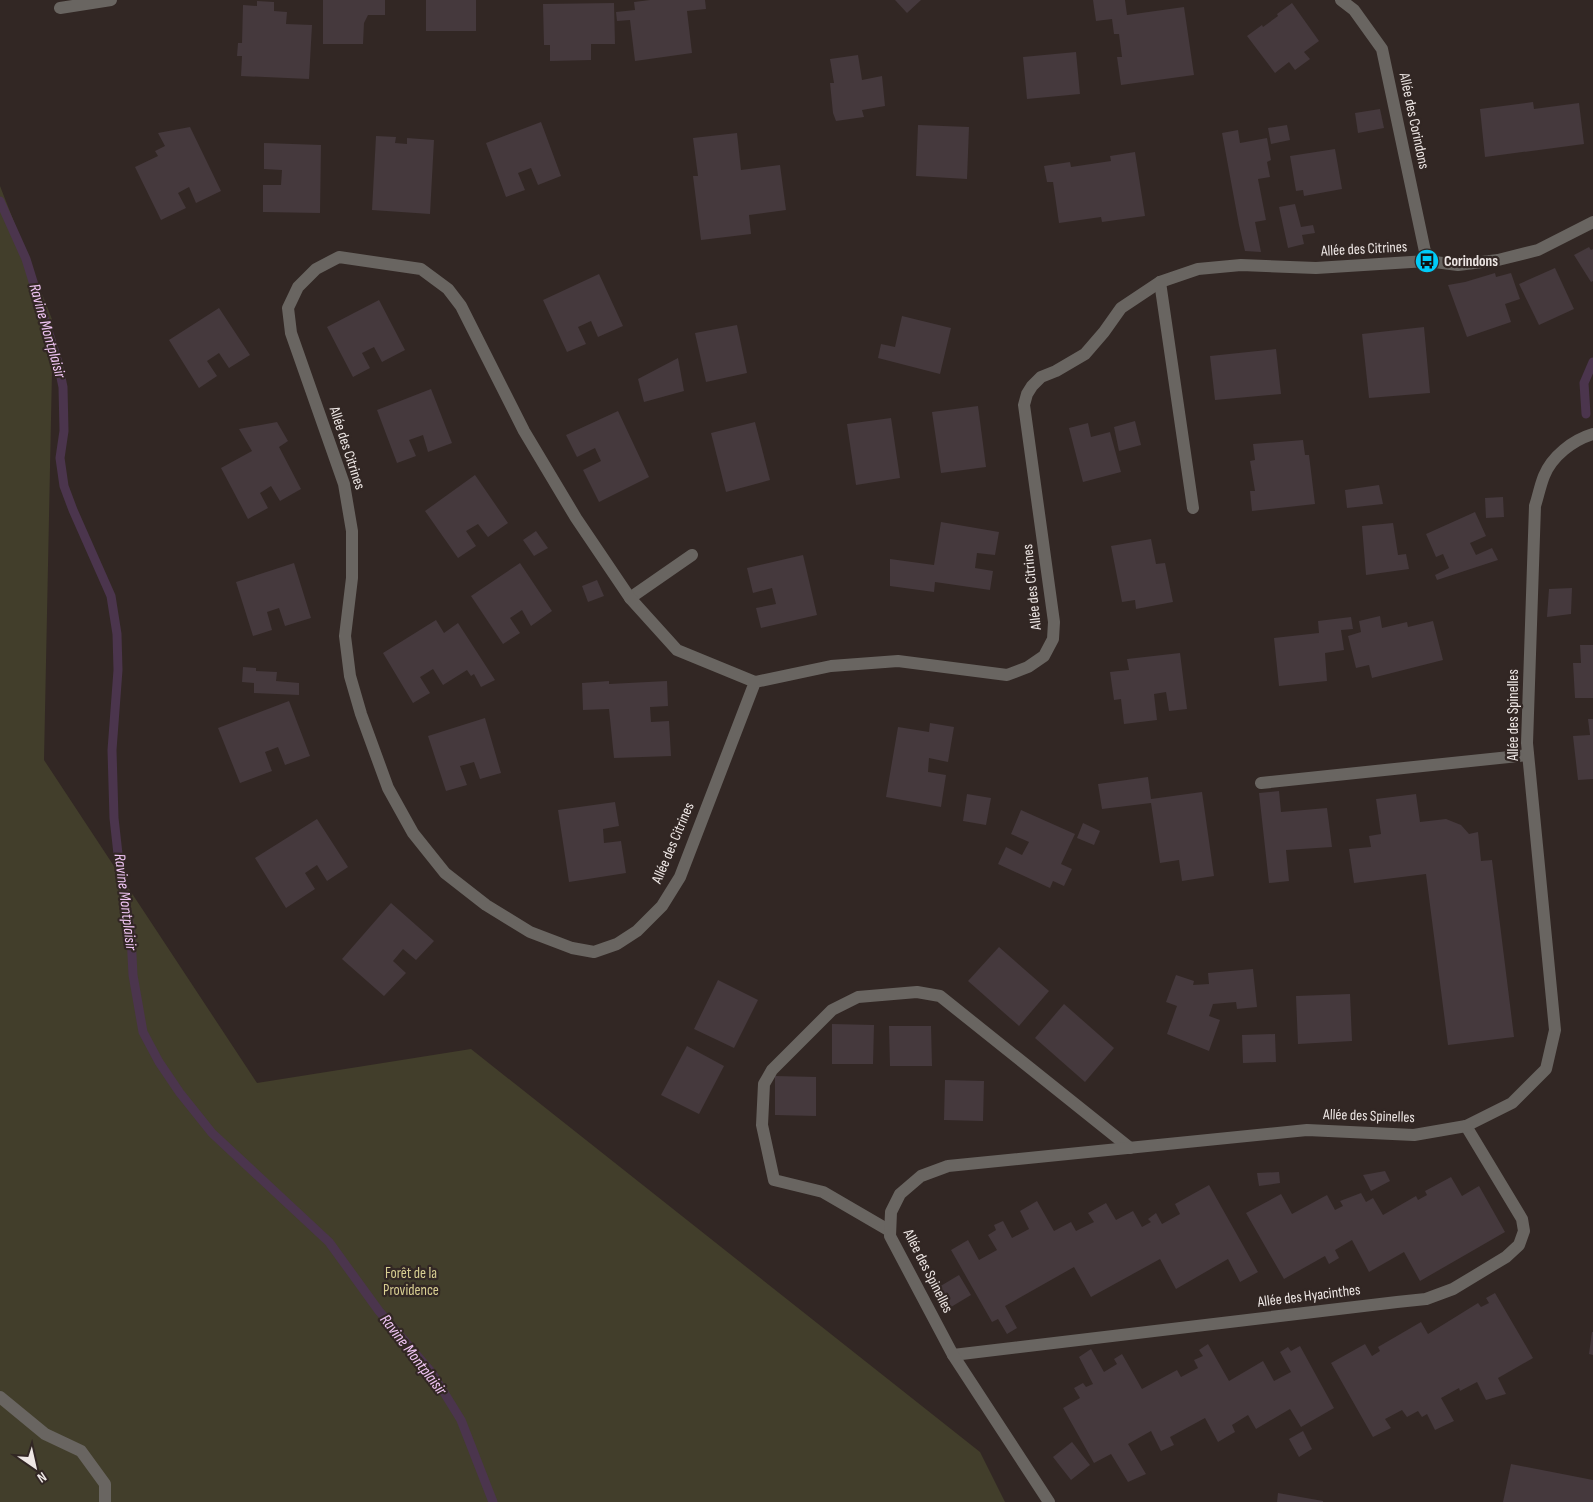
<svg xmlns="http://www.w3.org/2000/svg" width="1593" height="1502" viewBox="0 0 1593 1502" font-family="'Sofia Sans Condensed',sans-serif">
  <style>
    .green { fill: #423e2b }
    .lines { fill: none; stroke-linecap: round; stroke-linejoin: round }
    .stream { stroke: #4b354d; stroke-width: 9 }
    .building { fill: #45393d }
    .service { stroke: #696561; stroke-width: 12 }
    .minor { stroke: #696561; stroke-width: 12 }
    .labels { text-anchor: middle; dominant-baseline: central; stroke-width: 4.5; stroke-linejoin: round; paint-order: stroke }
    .street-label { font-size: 15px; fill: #eee7e5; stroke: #322724 }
    .poi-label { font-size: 15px; font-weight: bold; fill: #eee7e5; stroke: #322724; text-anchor: start }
    .park-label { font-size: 15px; fill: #d8ce92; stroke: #322724 }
    .water-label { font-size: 16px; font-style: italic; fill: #f0c5f4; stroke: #322724 }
  </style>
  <rect width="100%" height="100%" fill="#322724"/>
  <polygon class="green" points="0,186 53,322 44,760 257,1083 471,1049 980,1452 1005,1502 0,1502"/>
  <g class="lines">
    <g class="stream">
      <polyline points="0,201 26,259 57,359 63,387 64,431 60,458 64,486 73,510 111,596 117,634 118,670 112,750 114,818 119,863 131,935 133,975 143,1032 159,1062 180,1093 212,1133 329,1242 379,1311 432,1373 461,1420 493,1502"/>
      <polyline points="1586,414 1584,383 1593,362"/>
    </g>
  </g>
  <g class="building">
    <polygon points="323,0 385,0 385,15 368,15 364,23 363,44 323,44"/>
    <rect x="426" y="0" width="50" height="31"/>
    <polygon points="650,0 705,0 706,9 687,11 692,53 635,61 630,20 617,21 616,12 635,10 634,2"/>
    <polygon points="895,0 921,0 907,13"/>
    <polygon points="1093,0 1125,0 1127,15 1184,7 1194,75 1121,85 1117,57 1122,57 1119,34 1114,34 1112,19 1096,21"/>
    <polygon points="257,1 274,2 274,11 287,12 286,24 312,25 309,79 241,76 242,56 237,56 238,43 242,43 243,5 257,6"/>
    <polygon points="614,3 615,44 591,44 591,60 550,61 550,45 544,45 543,4"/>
    <polygon points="1292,3 1319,41 1304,52 1310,59 1295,70 1289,62 1275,73 1247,36 1262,25 1263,27 1278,16 1277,14"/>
    <polygon points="1076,52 1080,94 1027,99 1023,57"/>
    <polygon points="858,55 862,80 882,76 885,106 862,110 864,117 836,121 833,113 830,83 834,83 830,59"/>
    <polygon points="1533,102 1534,109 1579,103 1584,144 1485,157 1480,109"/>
    <polygon points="1380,109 1384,128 1358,133 1355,113"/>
    <polygon points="541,122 561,176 538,185 531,168 518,173 525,190 506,197 486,143"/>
    <polygon points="918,125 969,127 967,179 916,176"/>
    <polygon points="1287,125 1290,140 1271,144 1268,128"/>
    <polygon points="190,127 221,191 196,203 189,187 178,193 186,208 161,220 135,167 158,156 155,151 165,146 158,133"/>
    <polygon points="1238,130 1240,143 1267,138 1271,160 1267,162 1270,177 1258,179 1266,220 1255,222 1261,252 1245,251 1239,225 1222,133"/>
    <polygon points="737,133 741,170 780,165 786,210 749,215 751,234 701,240 693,176 698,176 693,138"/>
    <polygon points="376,136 396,137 395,143 407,144 407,138 434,140 430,214 372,210"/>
    <polygon points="264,143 321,145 320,213 263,212 263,185 281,185 282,170 264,169"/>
    <polygon points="1335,149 1342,189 1304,196 1303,190 1296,191 1290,156"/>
    <polygon points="1135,152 1145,216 1102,222 1101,217 1059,223 1053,182 1047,182 1044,166 1070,162 1071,167 1111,161 1110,156"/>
    <polygon points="1295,204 1301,227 1313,225 1315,233 1302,235 1304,244 1288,248 1279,207"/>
    <polygon points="1589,247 1591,250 1593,249 1593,281 1591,282 1574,255"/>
    <polygon points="1555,268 1574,309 1539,325 1519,284"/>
    <polygon points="1495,273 1496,277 1511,273 1520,299 1505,304 1511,322 1467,337 1448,285 1465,282"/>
    <polygon points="599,274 623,326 598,337 591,321 578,327 586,344 567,352 543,300"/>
    <polygon points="379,300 405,350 382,362 374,347 362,353 370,368 353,377 327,327"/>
    <polygon points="219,308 250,355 229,368 219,353 207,361 217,376 199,388 169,340"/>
    <polygon points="902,316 951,328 940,374 878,358 881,344 895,347"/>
    <polygon points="737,325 747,373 706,382 695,333"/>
    <polygon points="1424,327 1430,393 1369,398 1362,334"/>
    <polygon points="1276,349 1281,394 1215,400 1210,356"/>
    <polygon points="678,358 684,391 644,402 638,379"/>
    <polygon points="431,389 452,443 428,452 423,435 409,440 416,456 397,463 377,410"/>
    <polygon points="978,406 986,467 941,473 932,412"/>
    <polygon points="618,411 649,477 599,502 583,470 601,461 595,448 577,457 566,435"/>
    <polygon points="891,418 900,478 856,485 847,424"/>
    <polygon points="1135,421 1141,445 1119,451 1114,427"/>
    <polygon points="277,422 288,441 279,447 301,489 280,501 271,486 260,493 268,508 248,519 221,468 252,451 239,429"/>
    <polygon points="755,422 770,480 726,492 711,433"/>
    <polygon points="1088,423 1091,437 1110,432 1121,472 1083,482 1069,428"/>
    <polygon points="1303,440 1305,455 1309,455 1315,504 1252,511 1250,491 1255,491 1250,461 1255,460 1253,444"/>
    <polygon points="475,475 508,523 488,537 478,524 466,531 476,546 458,558 425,511"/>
    <polygon points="1379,485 1383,504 1347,508 1345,490"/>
    <polygon points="1503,497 1504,517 1486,518 1485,498"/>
    <polygon points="1475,512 1486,536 1470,543 1476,555 1492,548 1498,560 1437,580 1435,575 1449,568 1443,554 1436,557 1426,534"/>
    <polygon points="941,522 999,532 995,555 977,553 975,568 993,571 990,590 935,582 934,592 890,586 890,559 934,565"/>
    <polygon points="1393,523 1398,555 1406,554 1409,569 1366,575 1362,526"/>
    <polygon points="536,531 548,548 534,556 523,540"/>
    <polygon points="1151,539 1156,564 1165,563 1173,602 1136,609 1135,600 1122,602 1111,546"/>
    <polygon points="803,555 817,615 761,628 756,608 776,604 772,588 753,593 747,568"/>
    <polygon points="294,563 311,618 285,626 279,608 267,612 272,630 253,636 236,582"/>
    <polygon points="520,563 552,611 531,626 522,610 510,618 520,633 503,644 471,596"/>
    <polygon points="597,580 604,596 588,602 582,586"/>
    <polygon points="1572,588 1571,614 1547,617 1549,589"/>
    <polygon points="1380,616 1382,628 1407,622 1408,627 1433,621 1443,660 1372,678 1369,665 1356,668 1348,636 1361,632 1359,621"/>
    <polygon points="1351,617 1353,629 1341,630 1344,650 1325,653 1327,681 1279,686 1274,638 1319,633 1318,621"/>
    <polygon points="436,620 444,633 458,623 495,680 481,687 474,674 471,676 467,670 443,685 433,669 420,677 430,693 413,703 383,653"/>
    <polygon points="1580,645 1593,645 1593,698 1575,698 1573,663 1581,663"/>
    <polygon points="1180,653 1187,709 1169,711 1166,692 1154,694 1157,720 1124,724 1121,699 1114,700 1110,672 1129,670 1127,659"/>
    <polygon points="243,667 256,668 256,671 277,672 276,681 299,683 299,695 254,693 254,683 242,682"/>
    <polygon points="609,681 609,684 667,681 668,706 650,707 651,722 669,721 671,756 614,758 609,709 583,710 582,683"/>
    <polygon points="289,701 310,756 285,765 278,747 265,752 272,771 240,783 218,728"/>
    <polygon points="485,718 501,773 480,779 474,762 460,766 467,785 446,791 428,736"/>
    <polygon points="1588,719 1593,719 1593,779 1578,780 1573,736 1590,735"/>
    <polygon points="930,723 954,727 948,762 929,758 928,772 946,775 941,807 886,797 898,727 929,732"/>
    <polygon points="1148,777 1151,799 1202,792 1214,876 1182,881 1179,860 1160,863 1151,803 1102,809 1098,784"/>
    <polygon points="1279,791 1281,812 1327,808 1332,847 1286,850 1289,881 1269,883 1259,793"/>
    <polygon points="967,794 991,798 986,825 963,821"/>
    <polygon points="1416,794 1420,822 1446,819 1461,825 1469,834 1478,832 1481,861 1492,860 1514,1037 1448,1045 1426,874 1354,883 1349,849 1371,847 1369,836 1381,834 1376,799"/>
    <polygon points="615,802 619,826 603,829 604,843 621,841 626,873 569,882 558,810"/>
    <polygon points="1021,810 1075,834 1061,864 1072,869 1064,886 1053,881 1050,888 998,864 1006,847 1022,855 1029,842 1011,834"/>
    <polygon points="317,819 348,867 327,881 317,865 305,873 315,889 286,908 255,858"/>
    <polygon points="1083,823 1100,831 1094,845 1077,838"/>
    <polygon points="391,903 434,941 416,960 403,949 393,961 406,973 384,996 342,959"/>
    <polygon points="999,947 1049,991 1019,1026 968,981"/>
    <polygon points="1253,969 1257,1007 1237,1009 1236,1002 1213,1004 1209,1016 1220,1020 1209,1051 1167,1034 1177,1006 1166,1002 1176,975 1194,981 1193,985 1209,984 1208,973"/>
    <polygon points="718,980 758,1000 734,1048 694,1029"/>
    <polygon points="1350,994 1352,1041 1298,1044 1296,996"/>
    <polygon points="1064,1004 1114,1048 1085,1082 1035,1038"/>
    <polygon points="832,1024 874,1025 873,1064 832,1064"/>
    <polygon points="889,1026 931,1026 932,1066 890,1066"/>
    <polygon points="1275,1034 1276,1062 1243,1063 1242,1035"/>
    <polygon points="687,1046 724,1066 699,1114 661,1095"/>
    <polygon points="775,1076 816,1077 816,1116 775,1115"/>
    <polygon points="945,1080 984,1081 983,1121 944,1120"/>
    <polygon points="1385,1171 1390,1181 1371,1191 1363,1175"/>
    <polygon points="1279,1172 1280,1183 1259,1186 1257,1173"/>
    <polygon points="1451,1177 1462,1196 1479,1186 1505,1232 1420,1281 1404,1252 1369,1272 1352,1240 1335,1250 1339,1258 1329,1264 1325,1256 1284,1279 1246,1213 1281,1194 1292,1214 1327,1195 1335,1210 1343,1206 1340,1201 1361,1193 1366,1202 1373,1198 1383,1215 1416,1196 1418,1200 1427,1195 1425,1191"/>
    <polygon points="1209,1185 1258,1272 1240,1282 1228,1259 1176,1289 1160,1259 1091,1297 1074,1267 1005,1306 1017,1328 1007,1334 998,1319 992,1322 951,1250 968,1240 979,1260 997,1250 988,1235 996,1230 994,1225 1003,1221 1012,1238 1029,1229 1020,1211 1037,1201 1054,1231 1071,1222 1076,1231 1094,1222 1088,1213 1106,1203 1116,1220 1133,1211 1142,1227 1151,1222 1148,1219 1156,1213 1162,1224 1180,1214 1175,1204"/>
    <polygon points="959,1275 971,1295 951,1307 939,1287"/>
    <polygon points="1495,1293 1533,1358 1498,1378 1506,1394 1486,1400 1477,1382 1460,1391 1459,1388 1441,1398 1454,1421 1435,1430 1427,1414 1422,1417 1418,1411 1407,1417 1402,1410 1385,1419 1391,1428 1373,1437 1331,1363 1365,1344 1372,1356 1380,1351 1378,1347 1421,1322 1428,1334 1478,1303 1481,1307 1489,1303 1486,1298"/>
    <polygon points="1592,1332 1593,1332 1593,1355 1589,1354"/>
    <polygon points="1208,1344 1229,1381 1263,1361 1274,1381 1291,1372 1280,1352 1288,1347 1291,1351 1300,1346 1334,1408 1301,1427 1290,1409 1256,1429 1248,1415 1232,1425 1235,1432 1218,1442 1205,1418 1170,1437 1174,1445 1161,1451 1151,1431 1128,1444 1146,1474 1128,1482 1111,1454 1094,1463 1063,1408 1080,1398 1074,1388 1083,1383 1086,1387 1093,1384 1079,1357 1091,1349 1104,1372 1117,1364 1114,1359 1122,1354 1142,1389 1177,1370 1181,1377 1198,1368 1194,1360 1203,1356 1199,1350"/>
    <polygon points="1303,1431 1312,1449 1299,1457 1289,1439"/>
    <polygon points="1072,1442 1090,1465 1071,1480 1053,1457"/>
    <polygon points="1511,1464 1593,1480 1593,1502 1503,1502"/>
    <polygon points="1278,1493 1323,1501 1323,1502 1277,1502"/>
  </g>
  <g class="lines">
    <g class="service">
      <polyline points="630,598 692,555"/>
      <polyline points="1261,783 1528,755"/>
      <polyline points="890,1231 823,1192 774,1180 762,1125 764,1084 772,1070 832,1010 858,997 917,992 940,996 1130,1148"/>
    </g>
    <g class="minor">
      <polyline points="1341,0 1354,10 1382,49 1427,261"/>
      <polyline points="60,8 111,0"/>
      <polyline points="1160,282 1193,508"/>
      <polyline points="755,682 680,877 662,906 637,931 617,944 594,952 572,948 530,932 486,905 445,873 413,833 388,788 361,714 350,676 345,636 352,578 352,531 344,484 291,333 288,308 298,287 316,269 339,257 421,269 448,289 461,306 524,431 576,518 630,598 677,650 755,682 831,666 898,661 1007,675 1028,667 1044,656 1053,639 1054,622 1024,405 1027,394 1032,386 1041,377 1056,371 1085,354 1104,332 1121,308 1160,282 1198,269 1241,265 1316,268 1427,261 1458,265 1498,260 1538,250 1593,222"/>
      <polyline points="953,1355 1397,1302 1426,1299 1453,1289 1506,1257 1519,1245 1524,1231 1522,1219 1466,1126"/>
      <polyline points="0,1397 45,1434 81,1451 105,1484 105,1502"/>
      <path d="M 1049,1502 L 953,1355 L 890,1236 L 891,1212 L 900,1194 L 921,1176 L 948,1166 L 1307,1130 L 1414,1135 L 1466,1126 L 1512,1103 L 1546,1069 L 1555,1030 L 1527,743 L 1535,506 C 1538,497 1540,486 1544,476 C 1552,456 1573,440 1593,434"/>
    </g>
  </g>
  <defs>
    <g id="bus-disc" transform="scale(1.25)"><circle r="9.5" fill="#00cbf8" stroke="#322724"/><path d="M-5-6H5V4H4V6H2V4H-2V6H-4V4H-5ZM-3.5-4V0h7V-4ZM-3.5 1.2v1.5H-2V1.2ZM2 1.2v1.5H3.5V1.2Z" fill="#111"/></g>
  </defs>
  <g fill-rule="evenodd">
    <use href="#bus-disc" x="1427" y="261"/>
  </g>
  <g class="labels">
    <g class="street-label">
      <text transform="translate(1414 121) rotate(78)">Allée des Corindons</text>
      <text transform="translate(1364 249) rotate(-3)">Allée des Citrines</text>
      <text transform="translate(347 448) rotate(72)">Allée des Citrines</text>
      <text transform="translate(1032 587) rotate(-96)">Allée des Citrines</text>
      <text transform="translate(1513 715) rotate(-90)">Allée des Spinelles</text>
      <text transform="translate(673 843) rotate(-67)">Allée des Citrines</text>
      <text transform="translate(1369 1116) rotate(2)">Allée des Spinelles</text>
      <text transform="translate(928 1271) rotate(63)">Allée des Spinelles</text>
      <text transform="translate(1309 1296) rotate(-7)">Allée des Hyacinthes</text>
    </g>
    <g class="poi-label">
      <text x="1444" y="261">Corindons</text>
    </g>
    <g class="park-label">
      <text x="411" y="1273">Forêt de la<tspan x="411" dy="17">Providence</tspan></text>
    </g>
    <g class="water-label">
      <text transform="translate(47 331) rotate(74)">Ravine Montplaisir</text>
      <text transform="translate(125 902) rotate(83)">Ravine Montplaisir</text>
      <text transform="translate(413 1355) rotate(52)">Ravine Montplaisir</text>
    </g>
  </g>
  <g transform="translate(35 1467) rotate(146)" stroke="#322724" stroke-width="4" paint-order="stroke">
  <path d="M0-4L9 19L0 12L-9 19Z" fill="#eee7e5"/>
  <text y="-8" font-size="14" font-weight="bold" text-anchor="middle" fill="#eee7e5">N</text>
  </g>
</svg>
